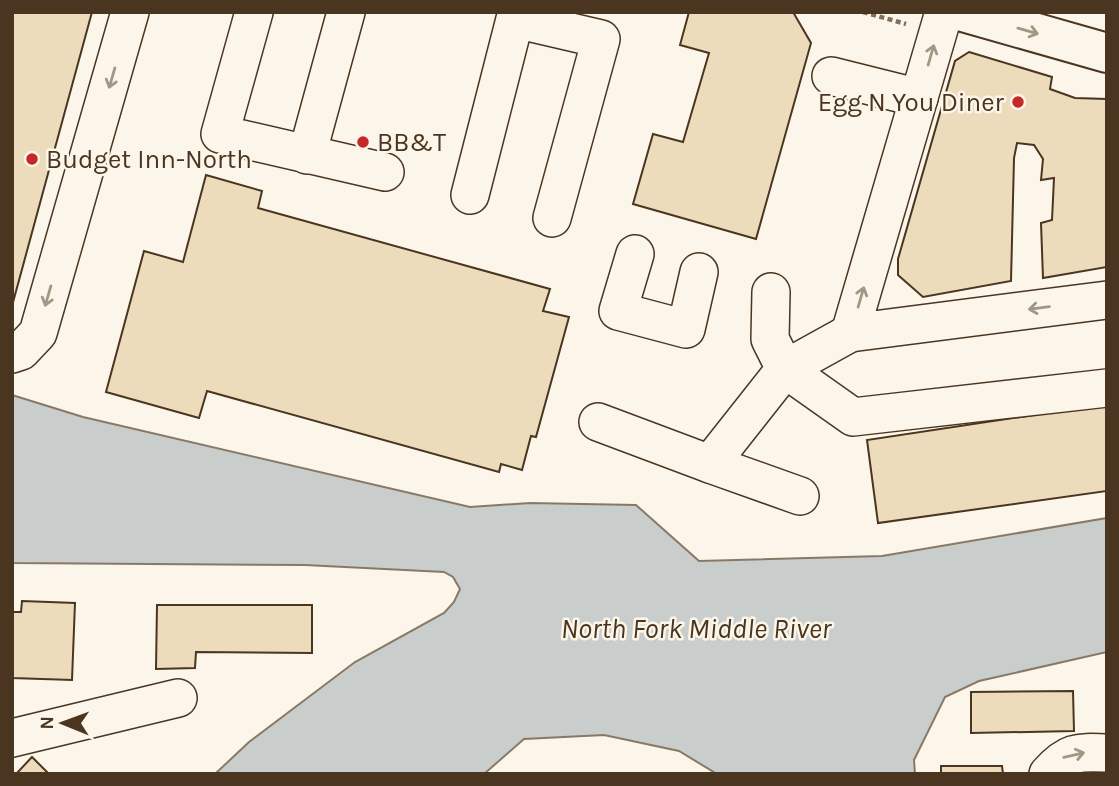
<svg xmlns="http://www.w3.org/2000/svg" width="1119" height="786" viewBox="0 0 1119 786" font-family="Karla,sans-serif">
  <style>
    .water { fill: #c9cecd; stroke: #887966; stroke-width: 2 }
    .building { fill: #ecdcbc; stroke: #4a3520; stroke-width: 2 }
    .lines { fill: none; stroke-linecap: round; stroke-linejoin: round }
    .minor-casing { stroke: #4a3520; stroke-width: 40 }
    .major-casing { stroke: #4a3520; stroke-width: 42 }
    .path { stroke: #7f6f5c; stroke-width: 4.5; stroke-dasharray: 5 3.5; stroke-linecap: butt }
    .minor { stroke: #fbf6e9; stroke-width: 37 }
    .major { stroke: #fbf6e9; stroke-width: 38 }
    .oneway { stroke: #a29684 }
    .poi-dot { fill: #c62828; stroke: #fbf6e9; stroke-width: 2.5 }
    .labels { text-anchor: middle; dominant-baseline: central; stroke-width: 5; stroke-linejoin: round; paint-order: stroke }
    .poi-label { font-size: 26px; fill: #4a3520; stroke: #fbf6e9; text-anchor: start }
    .water-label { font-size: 28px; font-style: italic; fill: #4a3520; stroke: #fbf6e9 }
  </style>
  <rect width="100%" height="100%" fill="#fbf6e9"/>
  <polygon class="water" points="12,395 83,417 470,507 530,503 636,505 699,561 882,556 1107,518 1107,652 979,681 945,697 914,760 915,774 717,774 679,751 604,735 524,739 484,774 215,774 249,742 355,662 444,613 454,602 460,589 453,577 444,572 305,565 12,563"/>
  <g class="building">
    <polygon points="12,12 92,12 12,306"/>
    <polygon points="689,12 793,12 811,43 756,239 633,204 653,134 683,142 709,53 680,45"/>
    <polygon points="969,52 1052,77 1050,89 1075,98 1107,99 1107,267 1043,278 1041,223 1052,220 1054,178 1041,180 1043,159 1034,145 1017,143 1014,158 1011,281 923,297 898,275 898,259 955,61"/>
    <polygon points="206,175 262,191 258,208 550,289 543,311 569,317 536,437 531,436 522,470 501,464 499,472 207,391 199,418 106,392 144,251 183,262"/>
    <polygon points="1107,404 1107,491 878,523 867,440"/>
    <polygon points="22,601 75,603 72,680 12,678 12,612 21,612"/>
    <polygon points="157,605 312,605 312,653 196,652 195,668 156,669"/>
    <polygon points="1073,691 1074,731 971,733 971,692"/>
    <polygon points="32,757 49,774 16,774"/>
    <polygon points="941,766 1002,766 1003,774 941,774"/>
  </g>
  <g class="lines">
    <g class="minor-casing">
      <g id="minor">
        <polyline points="254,12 220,134 385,172"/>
        <polyline points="944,12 850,333 1107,300"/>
        <polyline points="831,76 919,98"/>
        <polyline points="307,155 346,12"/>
        <polyline points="470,195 515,19 601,39 552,218"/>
        <polyline points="635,254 618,311 686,329 699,272"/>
        <polyline points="850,333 785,369 853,417 1107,388"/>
        <polyline points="12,354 21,351 38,333 130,12"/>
        <polyline points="598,422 710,464 785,369 770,339 771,292"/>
        <polyline points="710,464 800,496"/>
        <polyline points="12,738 178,698"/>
        <path d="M 1048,774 C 1068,751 1077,752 1107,753"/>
      </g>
    </g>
    <g class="major-casing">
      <polyline id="major" points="963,12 1107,53"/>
    </g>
    <polyline class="path" points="863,12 906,24"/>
    <use href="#minor" class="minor"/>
    <use href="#major" class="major"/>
  </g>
  <defs><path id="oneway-shaft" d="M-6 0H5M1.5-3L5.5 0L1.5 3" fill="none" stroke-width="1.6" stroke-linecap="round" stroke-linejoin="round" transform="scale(1.75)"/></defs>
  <g class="oneway">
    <use href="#oneway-shaft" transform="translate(1028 31) rotate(16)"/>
    <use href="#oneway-shaft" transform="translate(931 55) rotate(-74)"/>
    <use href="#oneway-shaft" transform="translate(112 78) rotate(106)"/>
    <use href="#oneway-shaft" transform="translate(48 296) rotate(106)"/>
    <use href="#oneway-shaft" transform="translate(861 297) rotate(-74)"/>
    <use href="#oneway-shaft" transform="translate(1039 308) rotate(173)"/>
    <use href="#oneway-shaft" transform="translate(1074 755) rotate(-13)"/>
  </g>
  <g class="poi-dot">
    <circle cx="1018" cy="102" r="7"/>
    <circle cx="363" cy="142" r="7"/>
    <circle cx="32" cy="159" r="7"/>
  </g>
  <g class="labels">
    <g class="poi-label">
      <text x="1004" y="102" text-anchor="end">Egg N You Diner</text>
      <text x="377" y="142">BB&amp;T</text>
      <text x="46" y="159">Budget Inn-North</text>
    </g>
    <g class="water-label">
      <text x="696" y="628">North Fork Middle River</text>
    </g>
  </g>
  <rect width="1119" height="786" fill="none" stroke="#4a3520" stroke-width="28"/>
  <g transform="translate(63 723) rotate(271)" stroke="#fbf6e9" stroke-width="5" paint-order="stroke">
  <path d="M0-5L12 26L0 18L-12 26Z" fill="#4a3520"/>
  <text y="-10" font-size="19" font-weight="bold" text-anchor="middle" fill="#4a3520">N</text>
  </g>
</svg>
